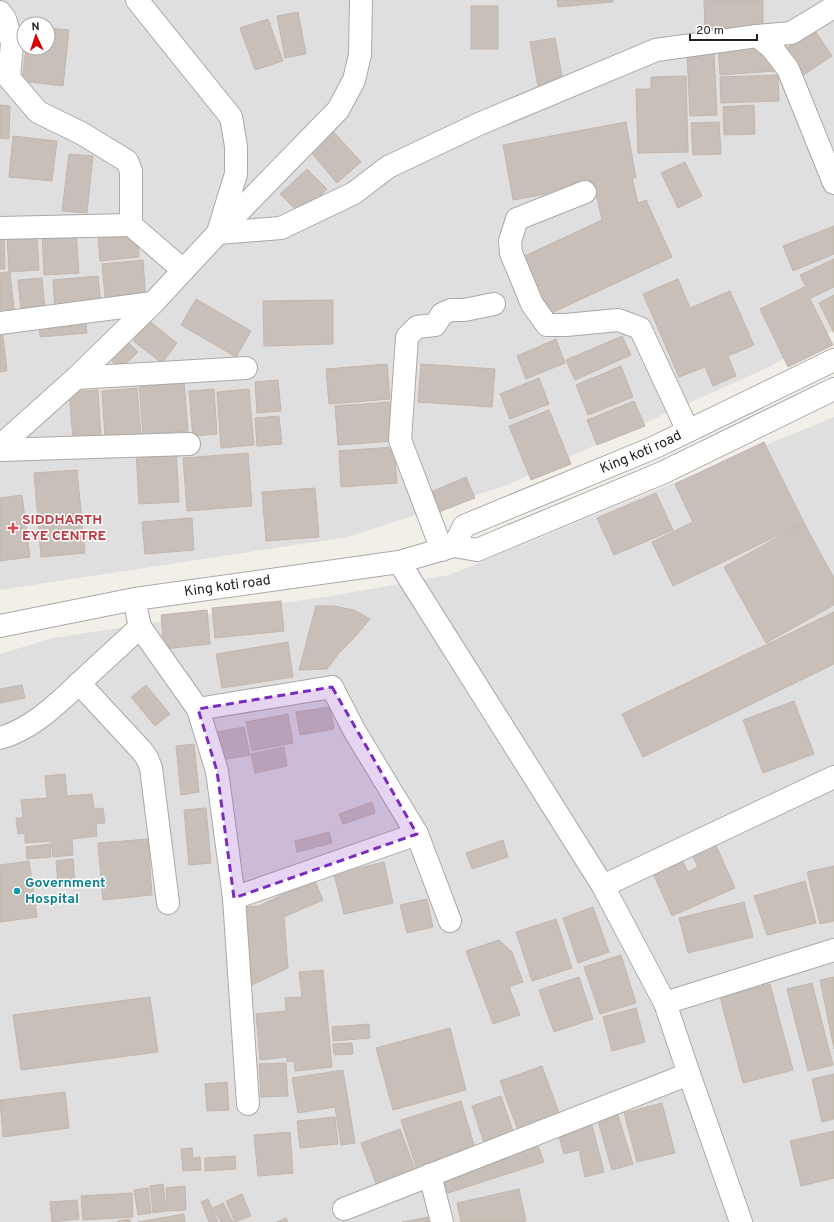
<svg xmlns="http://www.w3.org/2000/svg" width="834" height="1222" viewBox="0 0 834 1222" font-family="Overpass,sans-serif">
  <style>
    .residential { fill: #e0dfdf; fill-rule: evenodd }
    .building { fill: #c7bfb8; stroke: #c4b6ab }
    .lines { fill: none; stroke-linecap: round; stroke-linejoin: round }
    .minor-casing { stroke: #a9a9a9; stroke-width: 24 }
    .minor { stroke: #fff; stroke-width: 22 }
    .marked { fill: #7b2cbf; fill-opacity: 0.2; stroke: #7b2cbf; stroke-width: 3; stroke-dasharray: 8 5; stroke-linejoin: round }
    .health-dot { fill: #e0444e; stroke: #fff; stroke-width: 1.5 }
    .culture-dot { fill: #0f9aa8; stroke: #fff; stroke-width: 1.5 }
    .labels { text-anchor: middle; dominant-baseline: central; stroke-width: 3; stroke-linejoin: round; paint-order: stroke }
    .street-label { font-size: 14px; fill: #222; stroke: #fff }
    .health-label { font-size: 14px; font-weight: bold; fill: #be3a42; stroke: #fff; text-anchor: start }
    .culture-label { font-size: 14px; font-weight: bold; fill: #0d838f; stroke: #fff; text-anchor: start }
  </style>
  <rect width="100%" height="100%" fill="#f2efe9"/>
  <g class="residential">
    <path d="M 0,0 L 834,0 L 834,330 L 767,368 L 507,485 L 348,537 L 0,590 ZM 24,24 L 48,24 L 48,48 L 24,48 Z"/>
    <polygon points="834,417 834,1222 0,1222 0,654 53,638 337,595 449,575"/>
  </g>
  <g class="building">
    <polygon points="557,0 613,0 613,2 558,7"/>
    <polygon points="704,0 763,0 763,30 705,31"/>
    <rect x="471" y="6" width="27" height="43"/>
    <polygon points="298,12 306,54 285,58 277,16"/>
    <polygon points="268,19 283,61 255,70 240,28"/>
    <polygon points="48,28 69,30 63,86 22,81 26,48 48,48"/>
    <polygon points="814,29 832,56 799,78 781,52"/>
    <polygon points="555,38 563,81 538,86 530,42"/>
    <polygon points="759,43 775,71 720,75 718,46"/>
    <polygon points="714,53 717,115 690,116 687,54"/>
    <polygon points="778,75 779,101 721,103 720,77"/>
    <polygon points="686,76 688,152 638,153 636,89 651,89 651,77"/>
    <polygon points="0,105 10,106 9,139 0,138"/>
    <polygon points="754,105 755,134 724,135 723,107"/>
    <polygon points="626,122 636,178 632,178 638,203 646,200 672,257 545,316 518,259 602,220 594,185 513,200 503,145"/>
    <polygon points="719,122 721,154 693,155 691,123"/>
    <polygon points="332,130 361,162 337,183 309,150"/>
    <polygon points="13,136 57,141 52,181 9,177"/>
    <polygon points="69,154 93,156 87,213 62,211"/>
    <polygon points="685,162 702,196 678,208 661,173"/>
    <polygon points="307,169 327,189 301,215 280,194"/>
    <polygon points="834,226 834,254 793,271 783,246"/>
    <polygon points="76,230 79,273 44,275 42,232"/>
    <polygon points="137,232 139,257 100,261 98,235"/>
    <polygon points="0,235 4,235 5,269 0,269"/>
    <polygon points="37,235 39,270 9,272 7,237"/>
    <polygon points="834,259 834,287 811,298 800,275"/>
    <polygon points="143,260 146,302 106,306 102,264"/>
    <polygon points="10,272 14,309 0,310 0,273"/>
    <polygon points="98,276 101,305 55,310 53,280"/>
    <polygon points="42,278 45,309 21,311 18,280"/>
    <polygon points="678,279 690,308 730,291 754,345 728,356 736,376 713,386 705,367 679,377 643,294"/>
    <polygon points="804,287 833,345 788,367 760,309"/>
    <polygon points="834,295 834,333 819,303"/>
    <polygon points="196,299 251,331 236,357 181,325"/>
    <polygon points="333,300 333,344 264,346 263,301"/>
    <polygon points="85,316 87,333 40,337 39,319"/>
    <polygon points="148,320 177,343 162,363 133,341"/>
    <polygon points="0,328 2,328 7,371 0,372"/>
    <polygon points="622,336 631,355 575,380 566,360"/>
    <polygon points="556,339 565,363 526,379 517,356"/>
    <polygon points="129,343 138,352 120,369 111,360"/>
    <polygon points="387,364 390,399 329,404 326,369"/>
    <polygon points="421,364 495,369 492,407 418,402"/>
    <polygon points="621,366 633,397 588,415 576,385"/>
    <polygon points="539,378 549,404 510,419 500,394"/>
    <polygon points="278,380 281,411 257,413 255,382"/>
    <polygon points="184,382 188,431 143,434 139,385"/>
    <polygon points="137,388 141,435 105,438 102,391"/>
    <polygon points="214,389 217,434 193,436 189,391"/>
    <polygon points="249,389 254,445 221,448 217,392"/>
    <polygon points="98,390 101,438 73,440 69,392"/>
    <polygon points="634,401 645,426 597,445 587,420"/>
    <polygon points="392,402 394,441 338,445 335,406"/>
    <polygon points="549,410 571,464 531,480 509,426"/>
    <polygon points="279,416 282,444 257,446 255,418"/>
    <polygon points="764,442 804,523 673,586 652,542 693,522 675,484"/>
    <polygon points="394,447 397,483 341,487 339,451"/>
    <polygon points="176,449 179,502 139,504 136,452"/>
    <polygon points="248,453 252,506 187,511 183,458"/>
    <polygon points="77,470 85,553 41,557 34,473"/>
    <polygon points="466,477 475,498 439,512 431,492"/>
    <polygon points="315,488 319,537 266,541 262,492"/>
    <polygon points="656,493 673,530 614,555 597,518"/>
    <polygon points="22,495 30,557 0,561 0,498"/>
    <polygon points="192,518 194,550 145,554 142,522"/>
    <polygon points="804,523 834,578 834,605 766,643 724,567"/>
    <polygon points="281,601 284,631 215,638 212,608"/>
    <polygon points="316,606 334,606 354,610 370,619 355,637 340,652 327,669 299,670"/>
    <polygon points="207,610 210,644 164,649 161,615"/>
    <polygon points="834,612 834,664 643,757 622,714"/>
    <polygon points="288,642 293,677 222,688 216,654"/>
    <polygon points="22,685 25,698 0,703 0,689"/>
    <polygon points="146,685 170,714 155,726 131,697"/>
    <polygon points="794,701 814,754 763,773 743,720"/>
    <polygon points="330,707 334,729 300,735 296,712"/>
    <polygon points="288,714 293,743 252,751 246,722"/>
    <polygon points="244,727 250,755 217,761 212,733"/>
    <polygon points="194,744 199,792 181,795 176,746"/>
    <polygon points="284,747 287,766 255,773 251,754"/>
    <polygon points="65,774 67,796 92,794 94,809 103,808 105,823 96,824 97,836 72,839 73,855 53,857 51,841 25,843 25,833 18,834 16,818 23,818 21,800 47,798 45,776"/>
    <polygon points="372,802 375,813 343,824 339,814"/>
    <polygon points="206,808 211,863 189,865 184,810"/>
    <polygon points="329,832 332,843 297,852 295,841"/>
    <polygon points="148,839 152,895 103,900 98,843"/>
    <polygon points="503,840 508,857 472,869 466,853"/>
    <polygon points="715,843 735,888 672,916 652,871 681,857 688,872 698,867 691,853"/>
    <polygon points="50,844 51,857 27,859 26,847"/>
    <polygon points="73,859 75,883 58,884 56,861"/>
    <polygon points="29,861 37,917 0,922 0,865"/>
    <polygon points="384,862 393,903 344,914 334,874"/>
    <polygon points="834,866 834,921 820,924 807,872"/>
    <polygon points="314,879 323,900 284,917 288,968 252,985 245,907 259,906"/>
    <polygon points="805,881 816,923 767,935 754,896"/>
    <polygon points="427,899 433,927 407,933 400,905"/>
    <polygon points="744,902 753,937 688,953 679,918"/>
    <polygon points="593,907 609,952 578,963 563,918"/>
    <polygon points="556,919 572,968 532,981 516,932"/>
    <polygon points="499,940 512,952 523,982 509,987 520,1015 493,1024 466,951"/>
    <polygon points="621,955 636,1003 600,1014 584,967"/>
    <polygon points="323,970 332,1067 295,1071 294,1061 287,1062 287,1057 260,1060 256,1014 286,1011 285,998 302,997 299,972"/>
    <polygon points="579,977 593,1019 554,1032 539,990"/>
    <polygon points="834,977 834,1049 820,980"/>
    <polygon points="812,983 833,1065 808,1071 787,989"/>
    <polygon points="770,984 793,1070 743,1083 720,997"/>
    <polygon points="150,997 158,1052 21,1070 13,1015"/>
    <polygon points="636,1008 645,1042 612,1051 603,1017"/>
    <polygon points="369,1024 370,1038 333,1041 332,1027"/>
    <polygon points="450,1028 466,1090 393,1110 376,1048"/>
    <polygon points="352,1043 353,1054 334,1055 333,1044"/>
    <polygon points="286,1063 288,1096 261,1097 259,1064"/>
    <polygon points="542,1066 561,1118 519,1133 500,1081"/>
    <polygon points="343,1070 355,1143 341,1145 335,1107 298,1113 292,1078"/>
    <polygon points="834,1074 834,1119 822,1122 812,1079"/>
    <polygon points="227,1082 229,1110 207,1111 205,1084"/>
    <polygon points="65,1092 69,1128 3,1137 0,1100"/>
    <polygon points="501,1096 515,1137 485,1146 472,1106"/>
    <polygon points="461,1101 477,1155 418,1173 401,1120"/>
    <polygon points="662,1103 675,1153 637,1162 624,1113"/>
    <polygon points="618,1115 633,1164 612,1170 598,1121"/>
    <polygon points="335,1117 338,1144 300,1148 297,1121"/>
    <polygon points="592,1125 604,1172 585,1177 579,1150 564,1154 558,1133"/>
    <polygon points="400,1129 417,1175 378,1189 361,1143"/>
    <polygon points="834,1131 834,1178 801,1186 790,1141"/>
    <polygon points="290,1132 293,1173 258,1176 254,1135"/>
    <polygon points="537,1143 544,1162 448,1193 442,1175"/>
    <polygon points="192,1148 193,1158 200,1157 201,1170 183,1171 181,1149"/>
    <polygon points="235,1156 236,1169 205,1171 205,1158"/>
    <polygon points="163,1184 166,1211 153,1213 150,1186"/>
    <polygon points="185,1186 186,1210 167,1211 166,1188"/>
    <polygon points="148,1188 151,1213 138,1215 134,1190"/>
    <polygon points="519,1189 526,1221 521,1222 461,1222 457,1203"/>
    <polygon points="132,1193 133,1217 83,1220 81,1196"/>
    <polygon points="242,1194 251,1216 235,1222 226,1201"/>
    <polygon points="208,1199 218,1222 209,1222 201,1202"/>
    <polygon points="77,1200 79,1219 52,1222 50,1202"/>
    <polygon points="223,1203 233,1222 221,1222 213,1208"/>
    <polygon points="184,1214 185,1222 138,1222"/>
    <polygon points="434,1216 436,1222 402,1222"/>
    <polygon points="286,1218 288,1222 277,1222"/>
    <polygon points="130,1219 130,1222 118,1222 118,1221"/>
  </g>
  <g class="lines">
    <g class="minor-casing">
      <g id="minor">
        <polyline points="137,0 231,117 236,146 236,174 219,229"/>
        <polyline points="0,12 5,19 12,43 9,78 38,112 81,133 127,161 131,171 131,225 183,270"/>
        <polyline points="757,36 772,48 788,69 834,183"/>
        <polyline points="585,192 517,219 510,241 511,253 532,304 547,325 566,325 618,320 640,328 688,431"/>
        <polyline points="0,228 131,225"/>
        <polyline points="218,233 281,228 354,193 388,167 479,124 656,50 757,36 791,33 834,7"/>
        <polyline points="0,323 153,303"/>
        <polyline points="76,378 246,368"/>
        <polyline points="0,446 76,378 153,303 218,233 338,110 354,80 360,55 361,0"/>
        <polyline points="0,450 189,444"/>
        <path id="s1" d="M 454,546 L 464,526 L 653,448 L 834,360"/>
        <polyline points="442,550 400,440 407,337 417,327 435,325 442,314 451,310 464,310 494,304"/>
        <polyline points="399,562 603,886 665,1003 689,1074 741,1222"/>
        <path id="s2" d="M 0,626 L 135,599 L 399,562 L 454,546 L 477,550 L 662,473 L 834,389"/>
        <polyline points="140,627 198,709 217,771 234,898 248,1104"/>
        <polyline points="79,683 142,751 147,758 151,768 168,903"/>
        <polyline points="198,709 332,687 354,730 417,834 450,921"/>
        <path d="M 0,738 C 33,729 59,702 84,679 C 102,662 121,645 140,627 L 137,613"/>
        <polyline points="603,886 834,777"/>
        <polyline points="234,898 417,834"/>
        <polyline points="665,1003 834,950"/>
        <polyline points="430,1175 442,1222"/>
        <polyline points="344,1209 689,1074"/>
      </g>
    </g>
    <use href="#minor" class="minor"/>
  </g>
  <path class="marked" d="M 332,687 L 417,834 L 234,898 L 217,771 L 198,709 Z"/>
  <path class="health-dot" d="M11 522h4v4h4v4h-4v4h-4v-4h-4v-4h4z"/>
  <circle class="culture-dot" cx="17" cy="891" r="4"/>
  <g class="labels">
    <g class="street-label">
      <text stroke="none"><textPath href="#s1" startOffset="214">King koti road</textPath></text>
      <text stroke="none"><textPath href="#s2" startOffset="231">King koti road</textPath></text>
    </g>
    <g class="health-label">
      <text x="22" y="520">SIDDHARTH<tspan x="22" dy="16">EYE CENTRE</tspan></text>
    </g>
    <g class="culture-label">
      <text x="25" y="883">Government<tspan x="25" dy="16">Hospital</tspan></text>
    </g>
  </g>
  <g transform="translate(36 36) rotate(357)"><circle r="19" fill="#ffffff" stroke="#a7a7a7"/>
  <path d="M0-3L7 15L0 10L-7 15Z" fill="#d40000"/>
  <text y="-6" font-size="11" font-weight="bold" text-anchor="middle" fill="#222222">N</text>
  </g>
  <path d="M690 34v6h67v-6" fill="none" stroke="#222222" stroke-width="2"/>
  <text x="696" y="34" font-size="12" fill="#222222" stroke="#ffffff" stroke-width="3" paint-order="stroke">20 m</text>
</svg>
